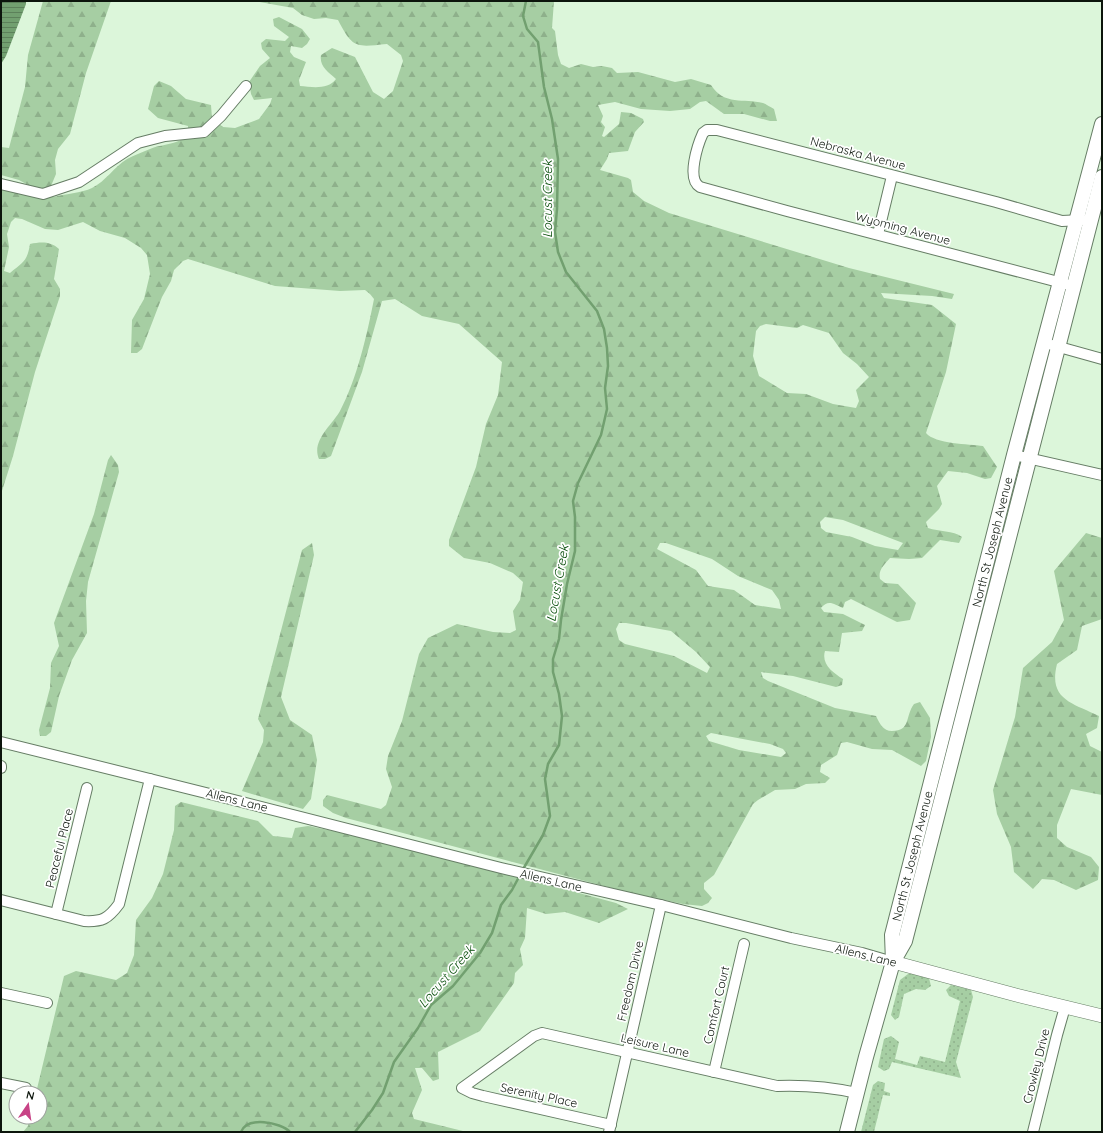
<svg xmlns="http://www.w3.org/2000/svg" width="1103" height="1133" viewBox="0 0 1103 1133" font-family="Quicksand,sans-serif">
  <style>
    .grass { fill: url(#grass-dots) }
    .forest { fill: url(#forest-firs); fill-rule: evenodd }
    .water { fill: url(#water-rules) }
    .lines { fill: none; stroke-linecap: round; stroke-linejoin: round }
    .stream { stroke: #72a070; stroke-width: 2.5 }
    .minor-casing { stroke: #667d65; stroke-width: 12 }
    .tertiary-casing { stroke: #667d65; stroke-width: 14 }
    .secondary-casing { stroke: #667d65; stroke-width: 16 }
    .minor { stroke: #fff; stroke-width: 10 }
    .tertiary { stroke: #fff; stroke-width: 13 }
    .secondary { stroke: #fff; stroke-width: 14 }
    .labels { text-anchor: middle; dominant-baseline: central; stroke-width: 3.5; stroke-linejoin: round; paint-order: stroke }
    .street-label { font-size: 12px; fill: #0c150c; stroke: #fff }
    .water-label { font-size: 13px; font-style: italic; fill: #054c08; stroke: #fff }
  </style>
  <defs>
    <pattern id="grass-dots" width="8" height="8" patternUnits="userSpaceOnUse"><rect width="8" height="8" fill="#a6cea3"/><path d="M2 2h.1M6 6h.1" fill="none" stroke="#8eb08b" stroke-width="1.8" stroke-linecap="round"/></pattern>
    <pattern id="forest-firs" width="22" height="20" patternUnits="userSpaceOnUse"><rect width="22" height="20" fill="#a6cea3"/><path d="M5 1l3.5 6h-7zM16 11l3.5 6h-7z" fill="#8eb08b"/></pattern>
    <pattern id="water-rules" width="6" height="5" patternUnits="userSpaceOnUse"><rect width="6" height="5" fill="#72a070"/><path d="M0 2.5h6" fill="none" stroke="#5c815a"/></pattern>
  </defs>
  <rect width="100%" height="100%" fill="#dcf6da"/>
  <g class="grass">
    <polygon points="908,974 922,974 929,978 931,986 925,990 916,989 904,994 899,1017 895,1020 891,1015 900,980"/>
    <polygon points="951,985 971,990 973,997 956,1062 961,1078 892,1062 889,1069 884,1071 878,1067 884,1039 891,1036 899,1042 895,1059 917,1065 920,1056 945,1062 960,1001 949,996 946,990"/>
    <polygon points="878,1081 885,1083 884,1091 890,1093 890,1096 883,1095 874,1132 861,1132 873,1085"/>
  </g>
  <g class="forest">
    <path d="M 43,1 L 111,1 L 86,73 L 70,134 L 58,149 L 55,160 L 56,174 L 51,186 L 53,197 C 64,194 82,193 92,188 C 106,181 114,167 127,159 C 134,155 143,152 150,149 C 163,143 189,146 188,126 L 158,118 L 148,109 L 154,86 L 159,81 L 171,86 L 186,99 L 211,105 L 212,118 L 223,127 L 235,128 L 259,119 L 270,104 L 272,98 L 254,100 L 251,94 L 249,82 L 260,66 L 270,58 L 262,49 L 261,43 L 266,39 L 285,41 L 289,37 L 274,26 L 273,19 L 279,17 L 302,29 L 310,39 L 307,44 L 302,48 L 291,46 L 290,52 L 294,57 L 306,62 L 299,80 L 300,86 C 312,87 328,90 336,79 C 328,72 319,66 321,55 L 332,48 L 355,57 L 373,92 L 384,99 L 393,91 L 403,61 L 401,55 L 387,44 C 356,47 353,49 338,20 L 326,18 L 314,19 L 302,15 L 293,8 L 254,1 L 554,1 L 552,28 L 555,31 L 558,55 L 561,64 L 569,68 L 581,64 L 593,67 L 602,66 L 612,68 L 617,73 L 638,72 L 675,82 L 691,79 L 711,85 C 724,106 744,98 763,103 C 766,104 770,107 774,109 L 777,121 L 770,121 L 744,114 L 724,114 L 706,101 L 700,102 L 690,109 L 670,111 L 641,109 L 615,102 L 598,105 L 603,116 L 601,122 L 605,127 L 602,136 L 604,137 L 619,124 L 621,112 L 631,113 L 643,119 L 644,122 L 635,132 L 628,151 L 609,153 L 607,159 L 600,170 L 628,178 L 631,180 L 633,192 L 644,201 L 669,213 L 849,268 L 954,294 L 952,299 L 932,296 L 881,293 L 884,298 L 932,305 L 956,324 L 946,372 L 926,433 C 935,444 969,444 983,446 L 997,467 L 991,478 L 985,479 L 967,473 L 948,471 L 937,486 L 942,504 L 939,509 L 926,522 L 928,528 C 939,532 953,530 962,537 L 959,543 L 940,540 L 922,558 L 909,559 L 890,558 C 884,565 878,570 880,579 L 885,583 L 898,584 L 916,603 L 910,620 L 897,622 L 851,599 L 845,602 L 843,608 C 834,604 828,599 821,608 L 824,612 L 843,614 L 865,625 L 862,631 L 842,633 L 839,652 L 825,651 C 821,664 833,673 843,679 L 842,685 L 836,687 L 793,676 L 761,672 L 763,678 L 768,681 L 835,708 L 876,716 C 880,724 883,731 892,731 C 911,731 905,716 914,704 L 920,702 L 930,718 L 931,737 L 926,761 L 921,766 L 892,750 L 872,749 L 847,742 L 841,743 L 837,755 L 821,765 L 820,772 L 830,778 L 825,783 L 806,784 L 795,789 L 775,790 L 758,800 L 753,804 L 714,875 L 704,883 L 704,889 L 712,898 L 708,903 L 702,906 L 683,904 L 627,892 L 346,818 L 333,813 L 323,806 L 323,800 L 327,795 L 381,809 L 386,805 L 392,787 L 386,769 L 388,756 L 402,721 L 419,654 L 428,638 L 457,624 L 493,632 L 510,633 L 516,630 L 513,611 L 520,600 L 523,582 L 513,573 L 490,563 L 464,558 L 449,546 L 449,540 L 476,467 L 486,424 L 498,395 L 502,362 L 459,324 L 422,316 L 395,299 L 382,301 L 362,372 L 331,456 L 325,459 L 319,459 C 311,441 332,425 340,411 C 357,379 367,335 374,299 L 370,294 L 365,290 L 340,291 L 275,286 L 188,259 L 183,261 L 174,270 L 171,281 L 162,297 L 142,349 L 137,353 L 131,353 L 132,320 L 144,299 L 150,274 L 147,255 L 141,248 L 125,238 L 100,231 L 83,222 L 58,230 L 45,229 L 22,219 L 15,218 L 11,222 L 7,234 L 9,247 L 4,271 L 10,273 C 23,262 27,262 30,244 C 41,242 50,241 59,249 L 54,279 L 60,289 L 60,296 L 35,372 L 13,456 L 1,494 L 1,187 L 31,192 L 30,186 L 19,180 L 1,175 L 1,147 L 9,148 L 25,87 L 28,55 ZM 766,324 L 797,328 L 803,325 L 829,333 L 843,353 L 857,364 L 869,377 L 856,390 L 859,401 L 856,408 L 833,404 L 806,394 L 787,393 L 759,376 L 753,356 L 756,331 L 760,326 ZM 825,517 L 843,520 L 903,543 L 898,550 L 875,546 L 852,537 L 826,532 L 821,528 L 820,522 ZM 660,543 L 666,543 L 712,559 L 738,576 L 772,590 L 779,600 L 781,609 L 755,605 L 734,590 L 708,586 L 696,570 L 657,549 ZM 619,623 L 626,623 L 671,631 L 696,652 L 710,667 L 707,673 L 674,656 L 625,644 L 619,640 L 616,629 ZM 711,733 L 770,744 L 783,749 L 786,753 L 781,757 L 739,750 L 709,741 L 706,736 Z"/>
    <polygon points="111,455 118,465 119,472 88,582 86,601 87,633 72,660 59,696 51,732 46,736 40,736 39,730 50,688 51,663 59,646 54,623 94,514 108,460"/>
    <path d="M 1086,533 L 1102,538 L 1102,619 L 1082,626 L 1077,650 L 1057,664 C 1048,700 1073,703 1099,716 L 1097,728 L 1086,734 L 1090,746 L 1102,752 L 1102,795 L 1071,789 L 1057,825 L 1057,838 L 1067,847 L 1091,857 L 1099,867 L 1098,880 L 1076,890 L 1054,880 L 1042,879 L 1033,889 L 1014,872 L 1011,847 L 997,814 L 993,790 L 1015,717 L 1023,668 L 1052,642 L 1064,620 L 1054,571 Z"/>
    <polygon points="312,543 314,555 281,697 290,720 312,735 317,760 311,799 303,809 242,791 263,742 264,730 258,719 302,550"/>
    <polygon points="181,802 258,821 273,836 292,838 295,828 308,826 391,842 616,903 628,909 599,923 565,912 546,914 527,908 525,938 520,949 523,965 515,973 514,983 480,1031 438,1052 439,1079 433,1081 422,1068 415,1068 422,1090 412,1113 414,1119 467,1132 23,1132 28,1126 30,1117 40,1117 40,1093 36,1093 64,976 76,971 116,980 127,973 134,955 136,920 152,898 163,874 174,830 175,806"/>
  </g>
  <polygon class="water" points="1,1 26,1 26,4 6,56 1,64"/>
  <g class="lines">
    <g class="stream">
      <polyline points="522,871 543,835 550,816 545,779 548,764 559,745 562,716 559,694 553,672 553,659 559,639 561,620 567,584 575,551 575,517 573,501 578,483 601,435 607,409 605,388 608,366 607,348 604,329 597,311 566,272 558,252 555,232 557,209 558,159 552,119 544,87 538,42 527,29 523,16 526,1"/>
      <path d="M 241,1132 C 247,1116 280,1122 290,1132"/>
      <polyline points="355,1132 372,1110 383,1093 394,1062 418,1028 431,1005 453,986 480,953 492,933 501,905 512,890 520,875"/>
    </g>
    <g class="minor-casing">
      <g id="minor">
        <polyline points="1,184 43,194 79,182 138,143 165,136 204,132 221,116 246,86"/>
        <polyline points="878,234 892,176"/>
        <path d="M 1066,284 L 787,211 L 700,187 C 686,179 698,144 703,133 L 707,130 L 717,130 L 996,202 L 1062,221 L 1082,220"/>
        <polyline points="1052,345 1102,359"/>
        <polyline points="1014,455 1102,475"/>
        <polyline points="1,742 230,799 501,868 661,905 791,938 862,953 893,962"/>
        <polyline points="1,768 1,766"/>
        <path d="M 1,900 L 84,921 C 102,922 108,919 119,904 L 150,779"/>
        <polyline points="56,914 87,788"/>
        <polyline points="1,993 47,1003"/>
        <polyline points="714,1072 744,944"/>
        <polyline points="1,1083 26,1088"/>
        <path d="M 611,1125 L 483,1096 L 472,1093 L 462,1088 L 534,1036 L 542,1033 L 777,1086 C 805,1085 830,1087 857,1093"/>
        <polyline points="609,1132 661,905"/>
        <polyline points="1033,1132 1057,1035 1065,1007"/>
      </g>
    </g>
    <g class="tertiary-casing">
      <polyline id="tertiary" points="893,962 1016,995 1102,1016"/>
    </g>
    <g class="secondary-casing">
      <g id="secondary">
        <polyline points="893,962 892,935 904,888 1014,455 1102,124"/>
        <polyline points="847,1132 866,1057 893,962 905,941 1102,177"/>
      </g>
    </g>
    <use href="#minor" class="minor"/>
    <use href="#tertiary" class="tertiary"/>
    <use href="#secondary" class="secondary"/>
  </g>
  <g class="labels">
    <g class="street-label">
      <text transform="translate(858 153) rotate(15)">Nebraska Avenue</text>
      <text transform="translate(903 228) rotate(15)">Wyoming Avenue</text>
      <text transform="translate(992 542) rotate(-76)">North St Joseph Avenue</text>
      <text transform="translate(237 800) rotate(14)">Allens Lane</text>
      <text transform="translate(59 848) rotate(-76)">Peaceful Place</text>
      <text transform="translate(912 856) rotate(-76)">North St Joseph Avenue</text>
      <text transform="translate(551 880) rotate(13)">Allens Lane</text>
      <text transform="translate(866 955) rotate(14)">Allens Lane</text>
      <text transform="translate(630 981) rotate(-77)">Freedom Drive</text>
      <text transform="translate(716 1005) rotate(-77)">Comfort Court</text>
      <text transform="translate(655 1045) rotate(13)">Leisure Lane</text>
      <text transform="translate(1036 1066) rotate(-76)">Crowley Drive</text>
      <text transform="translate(539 1095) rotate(12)">Serenity Place</text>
    </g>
    <g class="water-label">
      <text transform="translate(547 199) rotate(-90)">Locust Creek</text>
      <text transform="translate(557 583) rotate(-80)">Locust Creek</text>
      <text transform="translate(446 976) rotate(-49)">Locust Creek</text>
    </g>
  </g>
  <rect width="1103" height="1133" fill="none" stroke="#0c150c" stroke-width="4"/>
  <g transform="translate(28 1105) rotate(13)"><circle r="19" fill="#ffffff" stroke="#9ea19e"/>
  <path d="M0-3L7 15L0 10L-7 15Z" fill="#c84386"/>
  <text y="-6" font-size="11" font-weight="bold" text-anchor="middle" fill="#0c150c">N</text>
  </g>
</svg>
